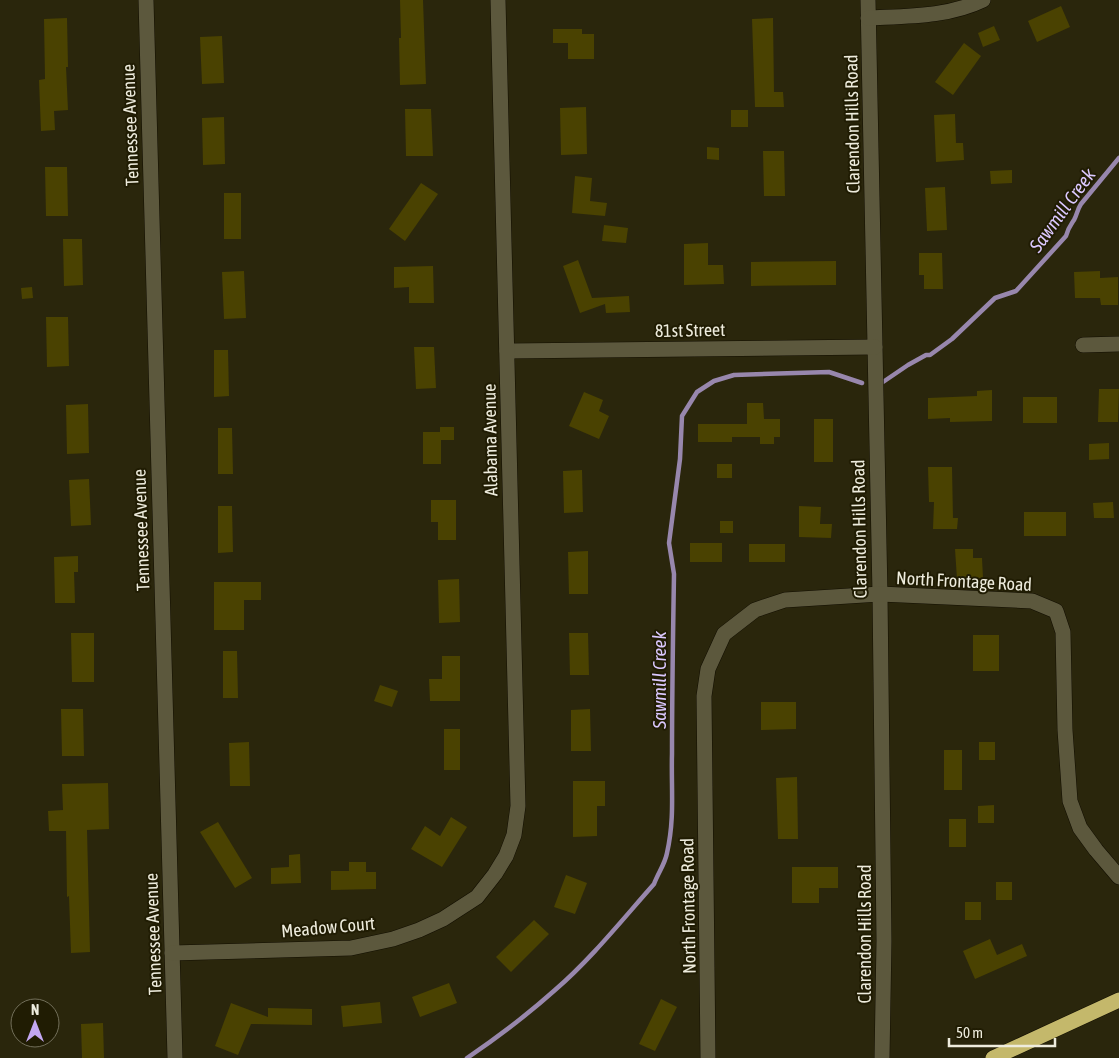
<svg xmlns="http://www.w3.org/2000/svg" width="1119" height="1058" viewBox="0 0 1119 1058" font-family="'Asap Condensed',sans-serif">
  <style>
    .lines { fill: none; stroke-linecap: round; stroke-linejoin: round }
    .stream { stroke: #9887ad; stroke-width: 4.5 }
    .building { fill: #4a4201 }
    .minor-casing { stroke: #120e00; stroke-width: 16 }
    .highway-casing { stroke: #120e00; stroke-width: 16 }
    .minor { stroke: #5c583d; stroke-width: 15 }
    .highway { stroke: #c4b86b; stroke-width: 15 }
    .labels { text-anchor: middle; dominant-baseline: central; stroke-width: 4; stroke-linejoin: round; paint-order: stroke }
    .street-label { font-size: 18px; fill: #eeecdd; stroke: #201c03 }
    .water-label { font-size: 19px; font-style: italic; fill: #dbc8fe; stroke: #201c03 }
  </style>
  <rect width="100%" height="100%" fill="#2a260c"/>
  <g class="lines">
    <g class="stream">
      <path d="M 883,382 L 908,365 L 926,355 L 930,355 L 952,339 L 995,298 L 1016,291 L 1066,236 C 1068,228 1070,226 1074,220 C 1077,215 1077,210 1081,204 L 1119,158"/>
      <path d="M 467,1058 C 498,1037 527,1015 555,990 C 591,959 622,920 654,884 C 658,873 665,864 667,853 C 675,818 671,788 672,754 C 672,694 673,634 674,574 L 669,543 L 680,459 L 682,416 L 697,392 L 714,381 L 734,375 L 829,372 L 862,383"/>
    </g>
  </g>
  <g class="building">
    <polygon points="400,0 423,0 426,84 400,85 399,38 401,38"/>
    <polygon points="1061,6 1070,27 1037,42 1028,21"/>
    <polygon points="67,18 68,67 66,67 68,110 54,111 55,130 41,131 39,80 45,79 44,19"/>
    <polygon points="773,18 774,92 783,92 784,107 755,107 752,19"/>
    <polygon points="994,26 1000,40 983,47 978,33"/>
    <polygon points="553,29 582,29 582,34 594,34 594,59 568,59 568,43 553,43"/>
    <polygon points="222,36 224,83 202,84 200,37"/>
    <polygon points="964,43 981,56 953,95 935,82"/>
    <polygon points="586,107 587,154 561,155 560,108"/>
    <polygon points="405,109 431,109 433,156 406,156"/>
    <rect x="731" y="110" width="17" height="17"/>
    <polygon points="955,114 956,143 963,143 964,160 936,162 934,115"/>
    <polygon points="224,117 225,164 203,165 202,118"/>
    <polygon points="707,147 719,148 719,160 707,159"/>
    <polygon points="763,151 784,151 785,196 764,196"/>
    <polygon points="45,167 67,167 68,216 46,216"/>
    <polygon points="1012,170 1012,183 991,184 990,171"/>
    <polygon points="575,176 592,178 590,201 607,203 605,216 572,213"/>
    <polygon points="421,183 438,194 405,241 389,229"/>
    <polygon points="945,187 947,230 927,231 925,188"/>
    <rect x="224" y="193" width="17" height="46"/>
    <polygon points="604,225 628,228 626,243 602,241"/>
    <polygon points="63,239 82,239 83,285 64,286"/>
    <polygon points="708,243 708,265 723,265 724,284 684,285 684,244"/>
    <polygon points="919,253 942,253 943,289 924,289 924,275 919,275"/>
    <polygon points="578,260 592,298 629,296 630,312 606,313 605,304 580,313 563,266"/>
    <polygon points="836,261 836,285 751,286 751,262"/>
    <polygon points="433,266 434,303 409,303 409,287 394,288 394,267"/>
    <polygon points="244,271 246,318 224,319 222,272"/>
    <polygon points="1100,271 1100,278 1118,277 1118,305 1101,305 1100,298 1075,298 1074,272"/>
    <polygon points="32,287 33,298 22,299 21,288"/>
    <polygon points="46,317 68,317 69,366 47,367"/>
    <polygon points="414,347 434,347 436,388 416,389"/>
    <polygon points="214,350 228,350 229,396 214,397"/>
    <polygon points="1099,389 1119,389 1118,422 1098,422"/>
    <polygon points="992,390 992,421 950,422 950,418 928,419 928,398 977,396 977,391"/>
    <polygon points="584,392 603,400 599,411 609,416 599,439 569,426"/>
    <rect x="1023" y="397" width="34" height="26"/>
    <polygon points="747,403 763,403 764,419 780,419 780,437 774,437 774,444 760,444 760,437 732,437 732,442 698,442 698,424 747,424"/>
    <polygon points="88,404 89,453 67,454 66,405"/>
    <rect x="814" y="419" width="19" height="43"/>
    <polygon points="440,427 454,427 454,440 441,440 441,464 423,464 423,432 440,432"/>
    <polygon points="218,428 232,428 233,474 218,474"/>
    <polygon points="1109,443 1109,459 1089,460 1089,444"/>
    <rect x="717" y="464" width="15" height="14"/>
    <polygon points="928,467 952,467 953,518 958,518 957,529 933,529 934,502 929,502"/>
    <polygon points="582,470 583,512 564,513 563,471"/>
    <polygon points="89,479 91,525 71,526 69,480"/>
    <polygon points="431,500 456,500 456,540 438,540 438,522 431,522"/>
    <polygon points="1113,502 1114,518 1094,518 1093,503"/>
    <polygon points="218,506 232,506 233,552 218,553"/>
    <polygon points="799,506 821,507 820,524 832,524 831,538 799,537"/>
    <rect x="1024" y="512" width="42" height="24"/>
    <rect x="720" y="521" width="13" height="12"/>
    <rect x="690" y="543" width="32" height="19"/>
    <rect x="749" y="544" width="36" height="18"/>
    <polygon points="955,549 973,549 973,558 982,558 983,578 957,579"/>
    <polygon points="588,551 588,594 569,594 568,552"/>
    <polygon points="78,556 78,572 74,572 75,603 55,603 54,557"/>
    <polygon points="459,579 460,622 439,623 438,580"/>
    <polygon points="214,582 261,582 261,600 244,600 244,630 214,630"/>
    <polygon points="71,633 94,633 94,682 72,682"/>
    <polygon points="569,633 588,633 589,675 570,675"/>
    <rect x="973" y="635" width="26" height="36"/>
    <polygon points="223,651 237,651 238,698 223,698"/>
    <polygon points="442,656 460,656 460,701 430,701 429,679 442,679"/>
    <polygon points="380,685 398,691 392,707 374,701"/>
    <polygon points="761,702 796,702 796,729 761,730"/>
    <polygon points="61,709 83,709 84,756 62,756"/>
    <polygon points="590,709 591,751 571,751 571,710"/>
    <rect x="444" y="729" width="16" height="41"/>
    <polygon points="249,742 250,786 230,786 229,743"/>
    <rect x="979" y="742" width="16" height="18"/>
    <rect x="944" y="750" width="18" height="40"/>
    <polygon points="797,777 798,839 778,839 776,778"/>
    <polygon points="573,781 605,781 605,806 597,806 597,836 573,837"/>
    <polygon points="108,783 109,829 87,830 90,952 71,953 69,896 67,897 66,831 49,831 48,811 63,810 62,784"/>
    <polygon points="994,805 994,823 978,823 978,806"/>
    <polygon points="451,817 467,827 442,867 411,849 425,826 440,836"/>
    <rect x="949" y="819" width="17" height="28"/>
    <polygon points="218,822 252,878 235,888 200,832"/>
    <polygon points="300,854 301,883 271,884 271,868 289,867 289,855"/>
    <polygon points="349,862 366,862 366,872 376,872 376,889 331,890 331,871 349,871"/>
    <polygon points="792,867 838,867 838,888 819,888 819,903 792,903"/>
    <polygon points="566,875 587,883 575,914 554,907"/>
    <rect x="996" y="882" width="16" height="18"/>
    <rect x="965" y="902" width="16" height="18"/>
    <polygon points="534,920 549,934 511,972 496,957"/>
    <polygon points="990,939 997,955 1022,944 1027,956 975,979 963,951"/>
    <polygon points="449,983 457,1003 420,1017 412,997"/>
    <polygon points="661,999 677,1007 655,1051 639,1044"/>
    <polygon points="380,1002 382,1023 343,1027 341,1006"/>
    <polygon points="231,1003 268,1017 268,1008 312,1009 312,1025 251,1024 238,1055 215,1046"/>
    <polygon points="103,1023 104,1058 82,1058 81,1024"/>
  </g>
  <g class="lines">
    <g class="minor-casing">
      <g id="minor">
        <polyline points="146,0 175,1058"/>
        <polyline points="868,0 880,594 884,941 882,1058"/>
        <path d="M 868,18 C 907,16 948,17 983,0"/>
        <polyline points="1083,345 1119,344"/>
        <polyline points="507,351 875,347"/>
        <polyline points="172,953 351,948 393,939 419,930 443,919 477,897 495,874 506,856 514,835 518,806 498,0"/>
        <polyline points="708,1058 704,696 708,669 724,634 755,610 785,600 880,594 1032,601 1056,611 1063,632 1065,730 1070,801 1080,828 1096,850 1119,877"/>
      </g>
    </g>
    <g class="highway-casing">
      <polyline id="highway" points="993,1058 1119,1000"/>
    </g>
    <use href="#minor" class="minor"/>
    <use href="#highway" class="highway"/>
  </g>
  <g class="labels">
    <g class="street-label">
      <text transform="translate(852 124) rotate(-91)">Clarendon Hills Road</text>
      <text transform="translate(130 125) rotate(-92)">Tennessee Avenue</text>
      <text transform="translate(690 330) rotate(-1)">81st Street</text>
      <text transform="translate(490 440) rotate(-91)">Alabama Avenue</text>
      <text transform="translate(859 529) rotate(-91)">Clarendon Hills Road</text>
      <text transform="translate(141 530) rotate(-92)">Tennessee Avenue</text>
      <text transform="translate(964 581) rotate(3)">North Frontage Road</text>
      <text transform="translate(688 906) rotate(-91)">North Frontage Road</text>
      <text transform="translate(328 927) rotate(-5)">Meadow Court</text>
      <text transform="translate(153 934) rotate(-92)">Tennessee Avenue</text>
      <text transform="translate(864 934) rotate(-90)">Clarendon Hills Road</text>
    </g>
    <g class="water-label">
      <text transform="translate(1062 210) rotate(-54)">Sawmill Creek</text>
      <text transform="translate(659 680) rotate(-90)">Sawmill Creek</text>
    </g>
  </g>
  <g transform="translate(35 1023)"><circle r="24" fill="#201c03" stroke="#726f5a"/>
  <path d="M0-4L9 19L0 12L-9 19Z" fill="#c3a7f2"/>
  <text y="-8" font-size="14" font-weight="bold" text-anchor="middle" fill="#eeecdd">N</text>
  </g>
  <path d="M949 1038v8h106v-8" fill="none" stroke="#eeecdd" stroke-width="2.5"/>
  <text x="956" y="1038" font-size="15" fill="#eeecdd" stroke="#201c03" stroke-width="4" paint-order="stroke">50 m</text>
</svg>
